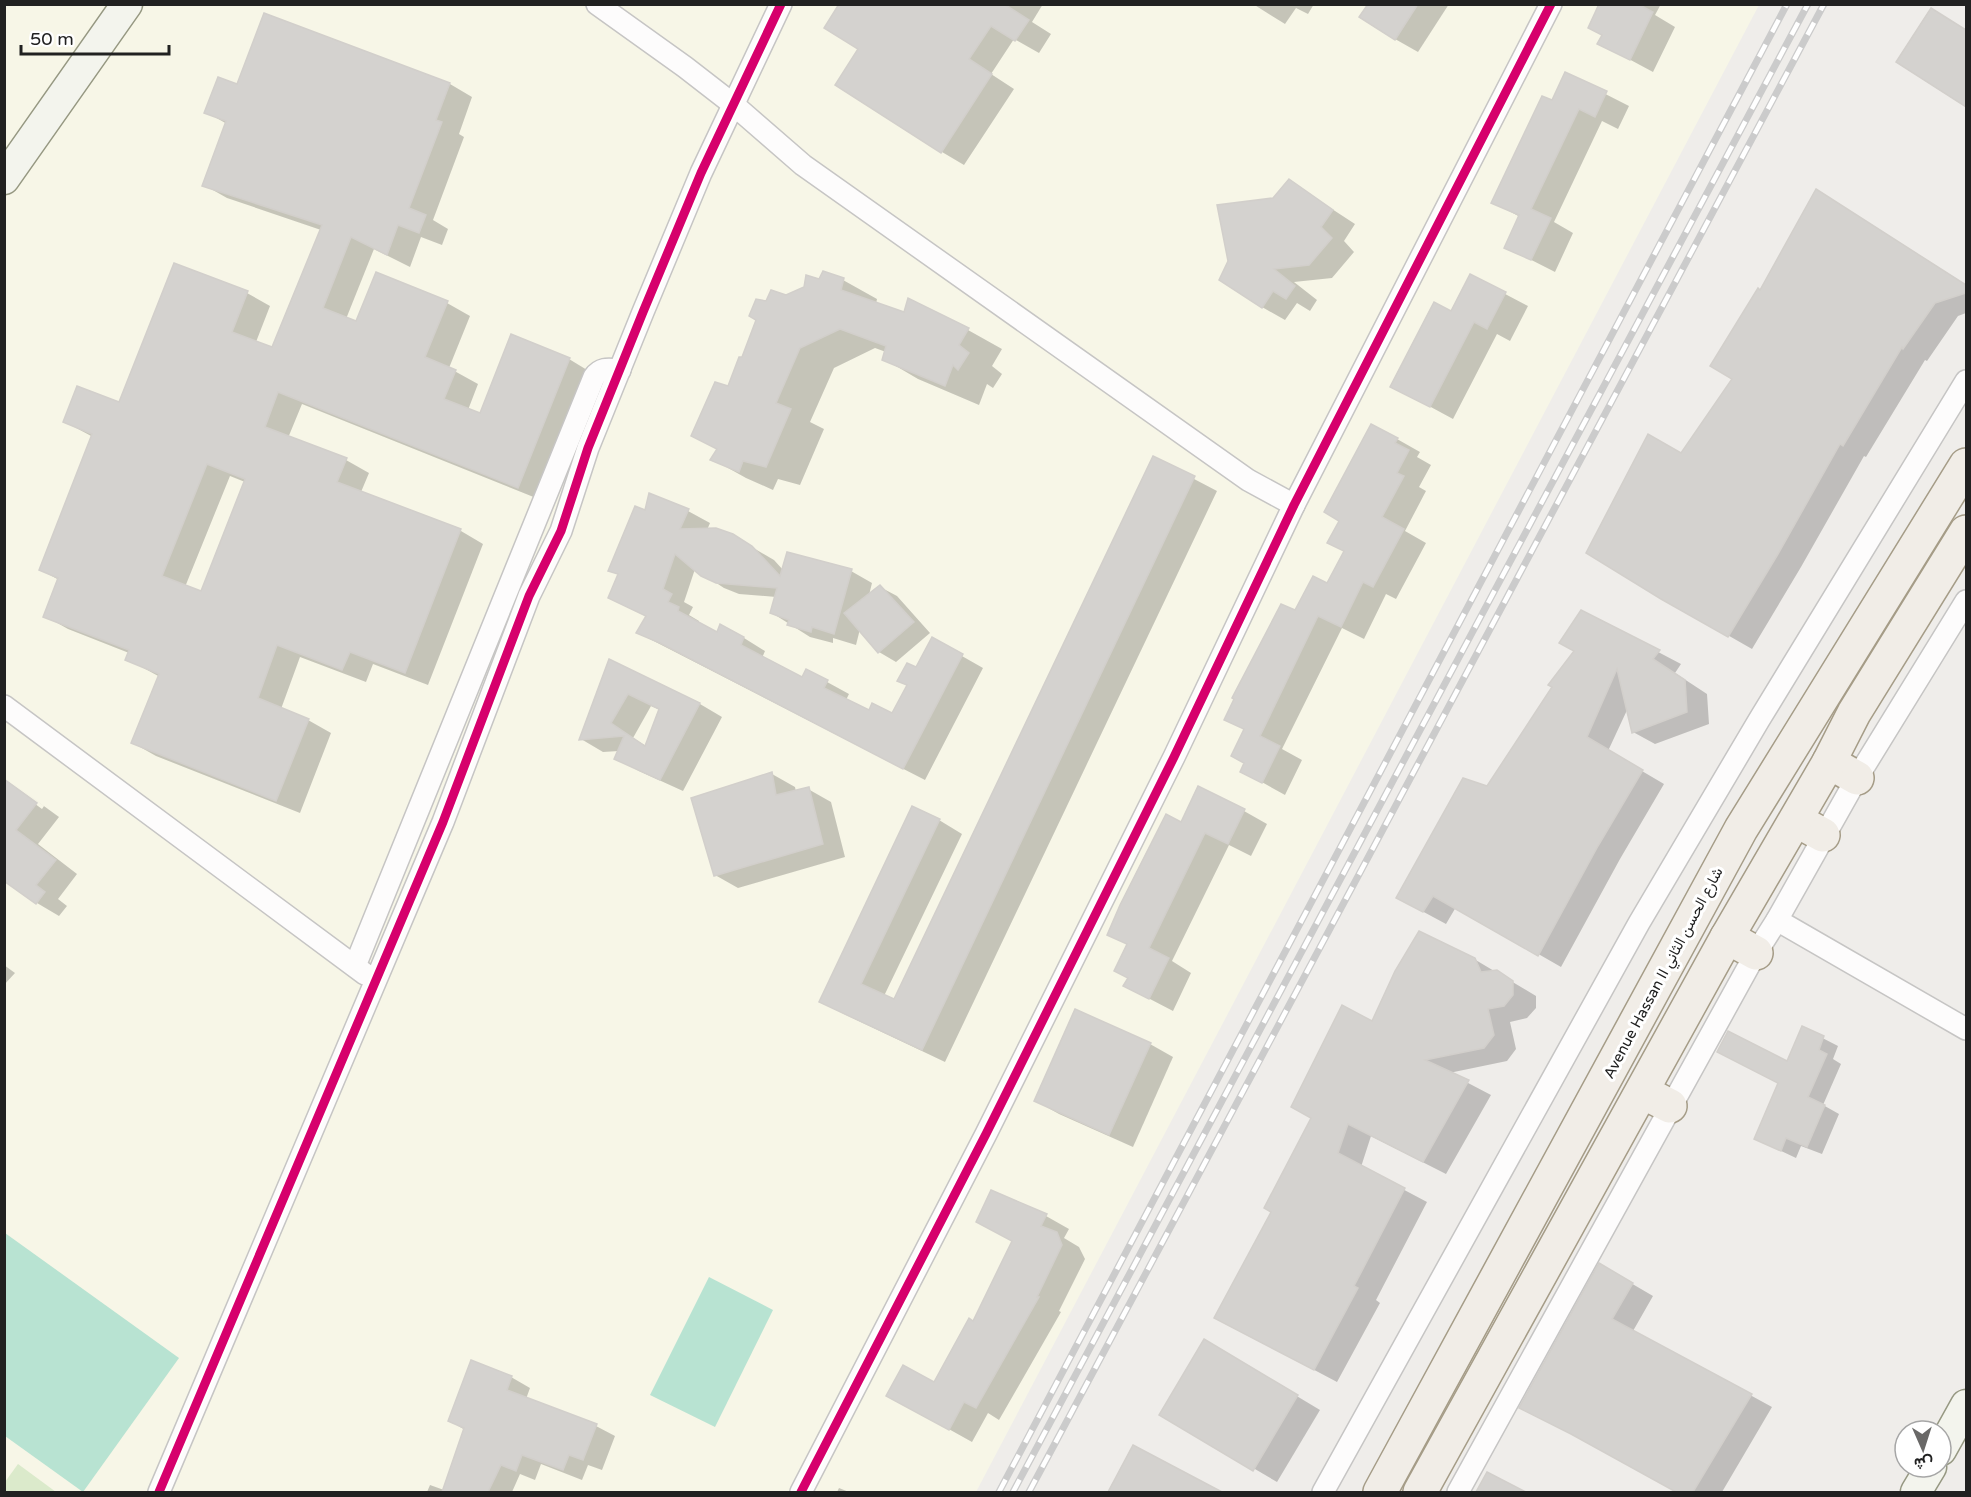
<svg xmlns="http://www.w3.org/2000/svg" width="1971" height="1497" viewBox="0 0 1971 1497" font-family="'Varela Round',Vazirmatn,sans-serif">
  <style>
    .education { fill: #f7f6e7 }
    .grass { fill: #dbeacb }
    .pitch { fill: #b8e3d2 }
    .shadow { fill: #0003; fill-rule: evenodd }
    .building { fill: #d4d2cf; stroke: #d2cfcb; stroke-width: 1.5; fill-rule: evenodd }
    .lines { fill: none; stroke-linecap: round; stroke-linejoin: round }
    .street-casing { stroke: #c6c5c4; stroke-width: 24 }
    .secondary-casing { stroke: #969882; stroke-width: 33 }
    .primary-casing { stroke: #a59c87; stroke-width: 36 }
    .street { stroke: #fdfcfc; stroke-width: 21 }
    .secondary { stroke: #f3f4ed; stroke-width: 30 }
    .primary { stroke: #f1ede7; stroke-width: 33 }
    .rail-casing { stroke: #cbcbcb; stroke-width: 7 }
    .rail { stroke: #fff; stroke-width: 4.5; stroke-dasharray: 14; stroke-linecap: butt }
    .cycleway-casing { stroke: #fff; stroke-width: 13 }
    .cycleway { stroke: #d6006c; stroke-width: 9 }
    .labels { text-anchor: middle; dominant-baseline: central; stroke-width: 6; stroke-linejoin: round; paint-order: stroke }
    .street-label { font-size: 15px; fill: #212121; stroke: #fff }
  </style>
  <rect width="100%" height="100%" fill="#efedea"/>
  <polygon class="education" points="5,5 1759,5 976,1492 5,1492"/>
  <polygon class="grass" points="18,1464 56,1492 5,1492 5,1482"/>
  <g class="pitch">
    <polygon points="5,1233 179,1358 83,1492 5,1436"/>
    <polygon points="709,1277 773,1310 715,1427 650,1395"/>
  </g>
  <g class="shadow">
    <polygon points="841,4 1043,4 1032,22 1051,34 1039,53 1014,39 991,74 1014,89 964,165 942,152 860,49"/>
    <polygon points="1253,4 1314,4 1308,14 1296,8 1285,24"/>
    <polygon points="1369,4 1449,4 1418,52 1395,39"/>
    <polygon points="1601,4 1661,4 1655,15 1675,27 1653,72 1599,43 1603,35"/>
    <polygon points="1953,22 1966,31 1966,106 1898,62"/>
    <polygon points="1566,74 1629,106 1618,129 1602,121 1554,222 1573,233 1555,272 1506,247 1520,217 1493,202 1553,102"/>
    <path d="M 450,84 L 472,97 L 459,134 L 464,137 L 433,220 L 448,229 L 442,245 L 421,237 L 410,267 L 374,249 L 346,319 L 357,323 L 447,303 L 470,316 L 449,368 L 478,384 L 468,410 L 480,415 L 569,359 L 592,373 L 541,500 L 302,404 L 288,438 L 346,460 L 369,473 L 361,492 L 461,531 L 483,544 L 428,685 L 373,664 L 366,682 L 300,657 L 281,709 L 308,720 L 331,733 L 300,813 L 156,756 L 133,743 L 160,677 L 127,659 L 129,653 L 68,629 L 45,616 L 59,580 L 41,570 L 93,437 L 65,422 L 120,404 L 247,293 L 270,306 L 256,342 L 273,349 L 321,230 L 227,198 L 204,185 L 227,124 L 206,112 L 237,86 ZM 230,476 L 245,482 L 202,593 L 185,587 Z"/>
    <polygon points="1289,181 1355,224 1344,241 1354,252 1332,278 1294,282 1317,300 1310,311 1297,303 1285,320 1262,307 1274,199"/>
    <polygon points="1839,205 1966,285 1966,313 1958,316 1927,361 1925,360 1866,457 1864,456 1801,567 1752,649 1661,597 1681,455 1734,378 1760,292"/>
    <polygon points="1471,276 1528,306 1510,341 1497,334 1453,419 1392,386 1452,313"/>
    <polygon points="843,280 877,299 876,304 905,314 909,301 968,330 1002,349 992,366 1002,374 993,388 987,384 979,405 918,379 884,359 886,352 875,348 834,368 810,422 824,429 800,485 778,479 773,490 746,478 712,459 718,450 693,436 729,388 767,303 786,297 819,281"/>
    <polygon points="1397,439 1420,452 1417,457 1431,465 1419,487 1426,491 1405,531 1426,543 1396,599 1386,594 1364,639 1342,628 1282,749 1302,760 1285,795 1242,771 1246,763 1245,730 1226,719 1296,612 1328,585 1346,551 1329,542"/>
    <polygon points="1154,458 1217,491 945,1062 844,1014 821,1001 939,820 962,834 884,996 895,1001"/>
    <polygon points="650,495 688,511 710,523 707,530 733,536 774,560 784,571 851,571 872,583 869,595 880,587 897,596 930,633 896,662 879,652 860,629 856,645 833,638 833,643 810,637 772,613 776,597 739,594 724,588 695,569 684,602 693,607 689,615 699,621 699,624 717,634 744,638 765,651 762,658 803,679 807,671 849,694 846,700 870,712 893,715 932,639 983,668 925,780 638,633 647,617 610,597 619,575 610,570 646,512"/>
    <polygon points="1582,612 1681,664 1675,673 1707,694 1709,724 1655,744 1633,732 1628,708 1608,751 1664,784 1620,859 1561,967 1456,907 1446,924 1420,910 1488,788 1576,651"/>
    <path d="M 610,662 L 700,704 L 722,717 L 683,791 L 639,771 L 616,758 L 619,751 L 603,752 L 581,739 ZM 651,706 L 660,710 L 646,746 L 633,738 Z"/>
    <polygon points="772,774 795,787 796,792 808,789 831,802 845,857 738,888 715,875"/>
    <polygon points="4,777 59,817 38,844 77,874 58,899 67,906 59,916 37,903 4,879 4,781 42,809 44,806"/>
    <polygon points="1244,811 1267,824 1251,856 1229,845 1172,961 1191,973 1173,1011 1125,986 1129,978 1128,945 1109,934 1181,824"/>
    <polygon points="1474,959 1536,996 1536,1008 1527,1018 1510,1022 1516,1049 1507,1061 1449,1073 1491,1095 1446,1174 1371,1136 1361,1167 1427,1202 1376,1300 1380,1303 1337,1382 1239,1330 1373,1023"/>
    <polygon points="4,965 15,973 4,985"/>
    <polygon points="1803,1028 1838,1046 1833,1059 1841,1064 1823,1105 1839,1114 1822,1154 1801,1146 1796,1158 1756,1139"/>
    <polygon points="1150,1044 1173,1057 1133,1147 1059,1114 1036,1101"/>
    <polygon points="992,1192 1046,1216 1069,1229 1064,1238 1079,1247 1085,1259 1059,1311 1061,1312 999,1420 988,1413 972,1442 911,1408 935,1384 974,1323 1014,1241"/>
    <polygon points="1600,1265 1653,1296 1633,1331 1772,1407 1722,1492 1678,1492 1594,1445"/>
    <polygon points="1205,1341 1320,1410 1277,1482 1161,1414"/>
    <polygon points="511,1377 530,1388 526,1399 596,1426 615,1436 602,1470 588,1465 582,1480 541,1464 535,1480 520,1474 512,1492 427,1492 430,1485 444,1490 465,1430 450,1421"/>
    <polygon points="1134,1447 1219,1492 1110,1492"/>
    <polygon points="1488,1474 1523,1492 1477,1492"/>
    <polygon points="839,1488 849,1492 837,1492"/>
  </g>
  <g class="building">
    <polygon points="839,4 1004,4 1029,20 1015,41 991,26 969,59 992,74 941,153 835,85 858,49 824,28"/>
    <polygon points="1368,4 1418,4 1395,40 1359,17"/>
    <polygon points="1599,4 1638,4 1653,12 1630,60 1597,44 1602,35 1588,28"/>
    <polygon points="1931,8 1966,30 1966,107 1896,62"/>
    <path d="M 264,13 L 450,83 L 436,120 L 442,122 L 409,208 L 426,215 L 419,233 L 398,225 L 387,255 L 351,237 L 323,308 L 356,321 L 376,272 L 448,301 L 425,357 L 456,370 L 444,399 L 480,413 L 511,334 L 570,358 L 518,488 L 278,392 L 265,427 L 347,458 L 337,482 L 461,529 L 405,673 L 350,652 L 342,670 L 277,645 L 258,698 L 309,719 L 276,801 L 131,743 L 159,674 L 125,660 L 129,650 L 43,617 L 58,578 L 39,570 L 92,434 L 63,422 L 77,386 L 119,402 L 174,263 L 248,291 L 232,332 L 272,347 L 322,225 L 202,186 L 226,121 L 204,113 L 218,77 L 237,84 ZM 207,464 L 245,479 L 201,591 L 162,576 Z"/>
    <polygon points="1565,72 1607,91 1595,117 1579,109 1531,209 1551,218 1531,260 1504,248 1519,215 1491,203 1542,96 1552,100"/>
    <polygon points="1289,179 1333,210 1321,227 1332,238 1309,265 1274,269 1295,286 1286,299 1273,291 1262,308 1219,280 1228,261 1217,205 1273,198"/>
    <polygon points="1816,189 1966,285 1966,293 1935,303 1903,349 1902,347 1843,446 1840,444 1778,554 1728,637 1661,599 1586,553 1648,434 1681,453 1732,379 1710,366 1758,288 1760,290"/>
    <polygon points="823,271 844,278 841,290 904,312 908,298 969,328 959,345 969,353 958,370 953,365 945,386 882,360 886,346 840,329 800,348 776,403 791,409 766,467 743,461 739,472 710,460 717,449 691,436 715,382 728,386 739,357 742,357 756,320 749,316 756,299 766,301 771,290 786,295 804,287 806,275 819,279"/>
    <polygon points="1470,274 1506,292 1487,329 1474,322 1430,407 1390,387 1434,302 1451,311"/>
    <polygon points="1371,424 1398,438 1395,443 1409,450 1397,473 1404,476 1382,517 1404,529 1373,587 1363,582 1341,627 1318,616 1260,736 1280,746 1262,783 1240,772 1244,763 1231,756 1244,729 1224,720 1234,699 1232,698 1281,604 1295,610 1313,576 1327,583 1344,551 1327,543 1339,521 1324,512"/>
    <polygon points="1153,456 1195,476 922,1050 819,1002 912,806 940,819 861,984 894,999"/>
    <polygon points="649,493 689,509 680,529 716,528 733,534 752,546 780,576 787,552 852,569 834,634 812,627 811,632 787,625 789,620 770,613 777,588 716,583 701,576 675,554 663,589 672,594 668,602 679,607 678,611 717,632 720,624 744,637 741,645 802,677 806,669 828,680 824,688 869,710 872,703 892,713 907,685 897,681 907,663 916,667 932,637 963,654 903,769 660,643 636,633 646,616 608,598 618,574 608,571 635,506 645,510"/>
    <polygon points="880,585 914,622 878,653 844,613"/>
    <polygon points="1581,610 1660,650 1653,659 1685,680 1687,712 1632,733 1617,669 1587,737 1643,770 1598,846 1538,956 1433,896 1423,912 1396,898 1463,778 1487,786 1552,687 1548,685 1574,651 1559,643"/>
    <path d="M 609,659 L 700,703 L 660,780 L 614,759 L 624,736 L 579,740 ZM 628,694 L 659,709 L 645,746 L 611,723 Z"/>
    <polygon points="772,772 776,795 809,787 823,844 714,876 691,798"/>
    <polygon points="4,779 37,803 16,830 56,860 36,885 45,892 36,904 4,881"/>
    <polygon points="1198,786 1245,809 1228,844 1205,833 1149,948 1169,958 1149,999 1123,986 1128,978 1114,971 1127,944 1107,935 1120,905 1166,814 1181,822"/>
    <polygon points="1419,931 1475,958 1481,972 1497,970 1513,981 1513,995 1504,1006 1488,1009 1494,1035 1484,1048 1425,1060 1469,1080 1423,1162 1348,1124 1338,1153 1405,1188 1354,1286 1358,1288 1314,1370 1214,1318 1271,1212 1264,1208 1311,1118 1291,1107 1342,1005 1372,1021 1395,971"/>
    <polygon points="1075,1009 1151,1043 1109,1135 1034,1101"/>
    <polygon points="1802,1026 1824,1036 1819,1050 1827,1054 1808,1097 1825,1105 1807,1147 1786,1138 1781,1151 1754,1139 1778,1083 1717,1052 1728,1031 1787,1061"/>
    <polygon points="991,1190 1047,1214 1041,1226 1057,1232 1062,1245 1037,1297 1039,1297 976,1408 964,1402 949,1430 886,1396 903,1365 934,1382 969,1318 973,1321 1012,1241 976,1222"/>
    <polygon points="1599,1263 1633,1283 1612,1319 1752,1394 1693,1492 1676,1492 1571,1434 1519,1408"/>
    <polygon points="1204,1339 1298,1395 1253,1471 1159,1415"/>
    <polygon points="471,1360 512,1376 507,1390 597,1424 583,1460 569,1455 563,1470 522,1455 516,1471 501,1465 488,1492 442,1492 464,1428 448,1421"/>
    <polygon points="1133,1445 1222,1492 1108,1492"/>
    <polygon points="1487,1472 1526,1492 1476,1492"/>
  </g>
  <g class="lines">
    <g class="street-casing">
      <g id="street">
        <polyline points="597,4 685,67 734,105 803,165 1248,480 1294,505"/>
        <polyline points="4,706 365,974"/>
        <polyline points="1777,920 1966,1029"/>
        <path d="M 355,966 C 434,769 514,573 594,377 C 601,367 609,369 620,370"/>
        <polyline points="159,1492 443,822 529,596 561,531 588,448 643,312 701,173 781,4"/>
        <polyline points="801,1492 986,1134 1174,757 1294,505 1551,4"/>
        <polyline points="1323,1492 1639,923 1759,720 1966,381"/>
        <polyline points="1458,1492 1756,953 1777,920 1857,778 1966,601"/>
      </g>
    </g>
    <g class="secondary-casing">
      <g id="secondary">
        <polyline points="4,179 127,4"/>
        <polyline points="1941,1450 1966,1405"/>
        <polyline points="1916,1492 1931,1467"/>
      </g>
    </g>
    <g class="primary-casing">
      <g id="primary">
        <polyline points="1829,762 1857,778"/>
        <polyline points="1796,820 1823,835"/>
        <polyline points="1727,937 1756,953"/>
        <polyline points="1643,1092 1670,1106"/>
        <polyline points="1380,1492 1741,829 1966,465"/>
        <polyline points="1420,1492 1727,937 1829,762 1854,713 1966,532"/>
      </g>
    </g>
    <use href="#street" class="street"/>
    <use href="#secondary" class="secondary"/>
    <use href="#primary" class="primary"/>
    <g class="rail-casing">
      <g id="rail">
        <polyline points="999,1492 1787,4"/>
        <polyline points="1013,1492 1808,4"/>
        <polyline points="1029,1492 1824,4"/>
      </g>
    </g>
    <use href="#rail" class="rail"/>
    <g class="cycleway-casing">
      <g id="cycleway">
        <polyline points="159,1492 443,822 529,596 561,531 588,448 643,312 701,173 781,4"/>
        <polyline points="801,1492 986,1134 1174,757 1294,505 1551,4"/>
      </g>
    </g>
    <use href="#cycleway" class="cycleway"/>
  </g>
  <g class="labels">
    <g class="street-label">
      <text transform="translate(1663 973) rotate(-62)">Avenue Hassan II شارع الحسن الثاني</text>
    </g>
  </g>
  <rect width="1971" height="1497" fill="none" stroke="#212121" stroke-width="12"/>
  <g transform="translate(1923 1449) rotate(177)"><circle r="28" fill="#ffffff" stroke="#a6a6a6" stroke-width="1.5"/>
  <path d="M0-4.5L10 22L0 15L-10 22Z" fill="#696867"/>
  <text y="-9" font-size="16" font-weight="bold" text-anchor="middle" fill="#212121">ش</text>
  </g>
  <path d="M21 45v9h148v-9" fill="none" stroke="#212121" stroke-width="3"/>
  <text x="30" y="45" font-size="18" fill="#212121" stroke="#ffffff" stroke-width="4.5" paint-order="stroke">50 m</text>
</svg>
